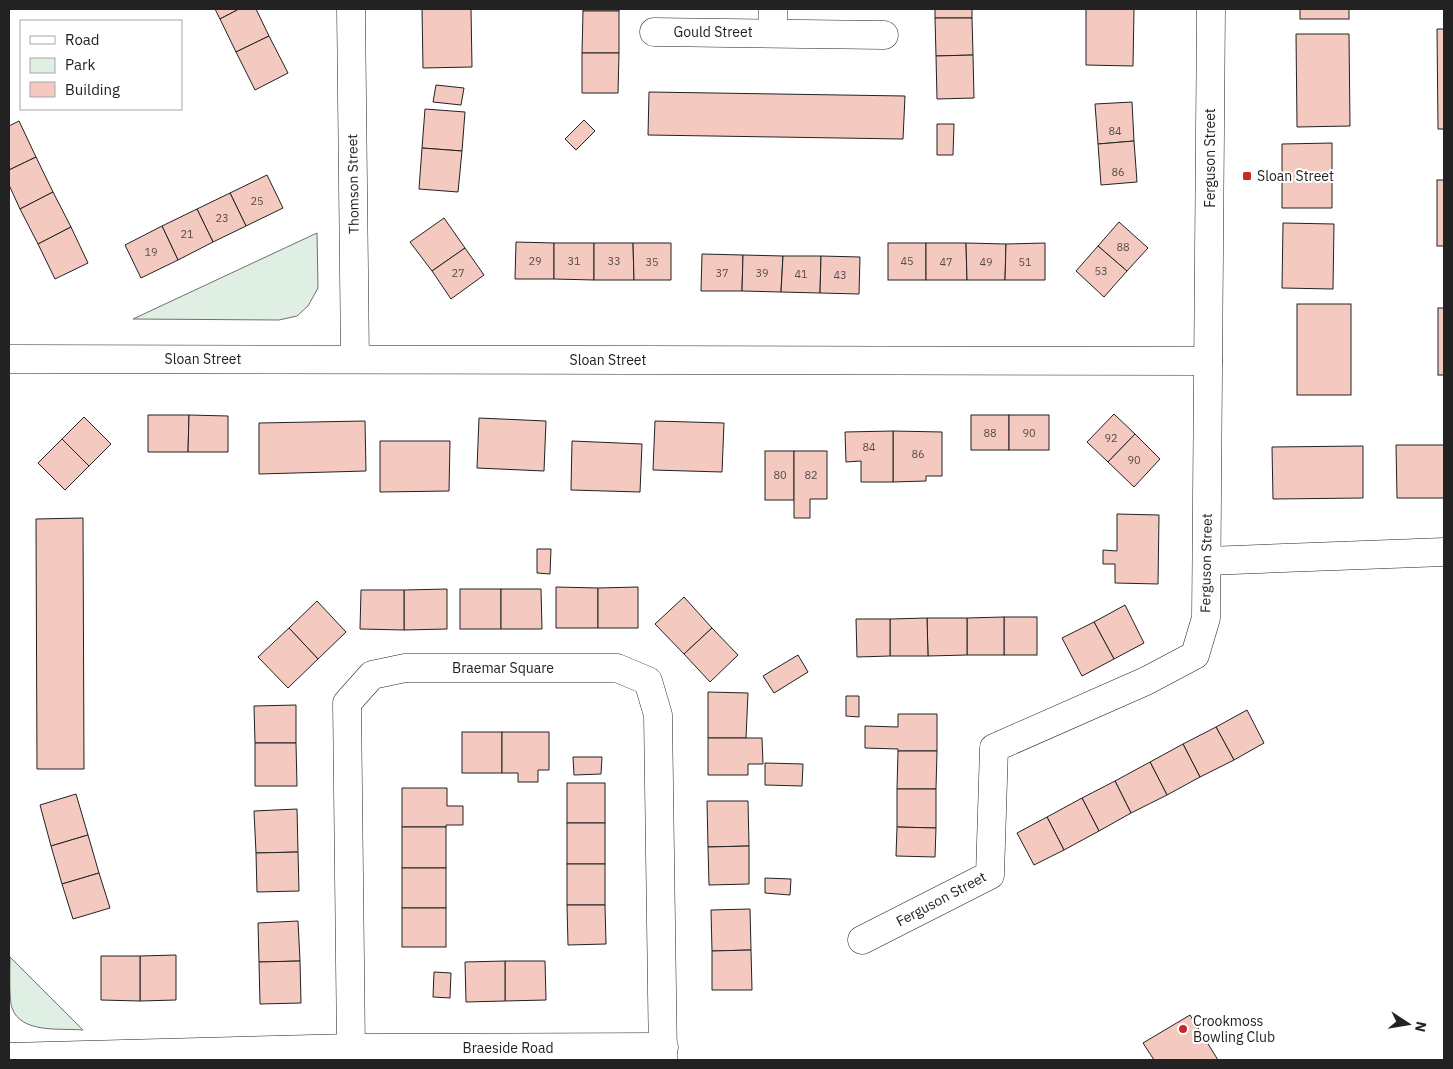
<svg xmlns="http://www.w3.org/2000/svg" width="1453" height="1069" viewBox="0 0 1453 1069" font-family="'IBM Plex Sans',sans-serif">
  <style>
    .green { fill: #e0efe3; stroke: #6f6f6f }
    .building { fill: #f3c9c0; stroke: #222 }
    .lines { fill: none; stroke-linecap: round; stroke-linejoin: round }
    .minor-casing { stroke: #222; stroke-width: 29 }
    .minor { stroke: #fff; stroke-width: 28 }
    .poi-dot { fill: #c62828; stroke: #fff; stroke-width: 2 }
    .labels { text-anchor: middle; dominant-baseline: central; stroke-width: 4; stroke-linejoin: round; paint-order: stroke }
    .number-label { font-size: 11px; fill: #564c4a }
    .street-label { font-size: 14px; fill: #222; stroke: #fff }
    .poi-label { font-size: 14px; fill: #222; stroke: #fff; text-anchor: start }
  </style>
  <rect width="100%" height="100%" fill="#fff"/>
  <g class="green">
    <polygon points="317,233 318,288 308,306 297,316 279,320 133,319"/>
    <path d="M 10,957 L 83,1030 C 61,1028 21,1034 12,1008 C 9,1000 10,968 10,957 Z"/>
  </g>
  <g class="building">
    <polygon points="215,9 239,9 220,19"/>
    <polygon points="239,9 256,9 269,36 236,52 220,19"/>
    <polygon points="422,9 471,9 472,67 423,68"/>
    <rect x="583" y="9" width="36" height="2"/>
    <rect x="935" y="9" width="37" height="9"/>
    <polygon points="1086,9 1134,9 1133,66 1086,65"/>
    <rect x="1300" y="9" width="49" height="10"/>
    <polygon points="583,11 619,11 619,53 582,53"/>
    <polygon points="935,18 972,18 973,55 936,56"/>
    <polygon points="1437,29 1444,29 1444,129 1438,129"/>
    <polygon points="1296,34 1349,34 1350,126 1297,127"/>
    <polygon points="269,36 288,73 255,90 236,52"/>
    <polygon points="582,53 619,53 618,93 582,93"/>
    <polygon points="973,55 974,98 937,99 936,56"/>
    <polygon points="436,85 464,88 461,105 433,102"/>
    <polygon points="649,92 905,96 903,139 648,135"/>
    <polygon points="1132,102 1134,141 1098,144 1095,104"/>
    <polygon points="425,109 465,112 462,151 422,148"/>
    <polygon points="584,120 595,131 576,150 565,139"/>
    <polygon points="19,121 36,157 9,170 9,126"/>
    <polygon points="937,124 954,124 953,155 937,155"/>
    <polygon points="1134,141 1137,182 1101,185 1098,144"/>
    <polygon points="1332,143 1332,208 1282,208 1282,144"/>
    <polygon points="422,148 462,151 458,192 419,189"/>
    <polygon points="36,157 53,192 20,209 9,185 9,170"/>
    <polygon points="267,175 283,208 246,226 230,193"/>
    <rect x="1437" y="180" width="7" height="66"/>
    <polygon points="53,192 71,227 38,244 20,209"/>
    <polygon points="230,193 246,226 213,242 197,209"/>
    <polygon points="197,209 213,242 178,260 162,226"/>
    <polygon points="444,218 465,248 432,271 410,242"/>
    <polygon points="1119,222 1148,248 1127,271 1098,246"/>
    <polygon points="1283,223 1334,224 1333,289 1282,288"/>
    <polygon points="162,226 178,260 141,278 125,245"/>
    <polygon points="71,227 88,263 55,279 38,244"/>
    <polygon points="516,242 554,243 554,279 515,279"/>
    <polygon points="554,243 594,243 594,280 554,279"/>
    <polygon points="594,243 633,243 634,280 594,280"/>
    <polygon points="633,243 671,243 671,280 634,280"/>
    <rect x="888" y="243" width="38" height="37"/>
    <polygon points="926,243 966,243 967,280 926,280"/>
    <polygon points="966,243 1006,244 1005,280 967,280"/>
    <polygon points="1045,243 1045,280 1005,280 1006,244"/>
    <polygon points="1098,246 1127,271 1104,297 1076,271"/>
    <polygon points="465,248 484,275 451,299 432,271"/>
    <polygon points="702,254 743,255 742,291 701,291"/>
    <polygon points="743,255 783,256 781,292 742,291"/>
    <polygon points="783,256 821,256 820,293 781,292"/>
    <polygon points="821,256 860,257 859,294 820,293"/>
    <rect x="1297" y="304" width="54" height="91"/>
    <rect x="1438" y="308" width="6" height="67"/>
    <polygon points="1114,414 1135,434 1108,462 1087,442"/>
    <polygon points="148,415 189,415 188,452 148,452"/>
    <polygon points="189,415 228,416 228,452 188,452"/>
    <rect x="971" y="415" width="38" height="35"/>
    <rect x="1009" y="415" width="40" height="35"/>
    <polygon points="84,417 111,444 89,466 62,439"/>
    <polygon points="479,418 546,421 544,471 477,468"/>
    <polygon points="365,421 366,471 259,474 259,423"/>
    <polygon points="655,421 724,423 722,472 653,470"/>
    <polygon points="893,431 942,432 942,476 926,476 926,481 893,482"/>
    <polygon points="893,431 893,482 861,482 861,461 846,462 845,432"/>
    <polygon points="1135,434 1160,459 1134,487 1108,462"/>
    <polygon points="62,439 89,466 65,490 38,463"/>
    <polygon points="380,441 450,441 449,491 380,492"/>
    <polygon points="572,441 642,444 640,492 571,490"/>
    <polygon points="1396,445 1444,445 1444,498 1397,498"/>
    <polygon points="1363,446 1363,498 1273,499 1272,447"/>
    <rect x="765" y="451" width="29" height="49"/>
    <polygon points="794,451 827,451 827,499 810,499 810,518 794,518"/>
    <polygon points="1117,514 1159,515 1158,584 1115,583 1115,564 1103,564 1103,550 1117,551"/>
    <polygon points="83,518 84,769 37,769 36,519"/>
    <polygon points="537,549 551,549 550,574 537,573"/>
    <polygon points="556,587 598,588 598,628 556,628"/>
    <polygon points="638,587 638,628 598,628 598,588"/>
    <polygon points="447,589 447,629 404,630 404,590"/>
    <rect x="460" y="589" width="41" height="40"/>
    <polygon points="501,589 541,589 542,629 501,629"/>
    <polygon points="361,590 404,590 404,630 360,629"/>
    <polygon points="684,597 712,628 684,654 655,624"/>
    <polygon points="317,601 346,632 318,659 289,628"/>
    <polygon points="1125,605 1144,643 1114,659 1094,622"/>
    <rect x="1004" y="617" width="33" height="38"/>
    <polygon points="1004,617 1004,655 967,655 967,618"/>
    <polygon points="927,618 967,618 967,655 928,656"/>
    <polygon points="927,618 928,656 890,656 890,619"/>
    <polygon points="856,619 890,619 890,656 857,657"/>
    <polygon points="1094,622 1114,659 1082,676 1062,638"/>
    <polygon points="289,628 318,659 288,688 258,657"/>
    <polygon points="712,628 738,655 710,682 684,654"/>
    <polygon points="798,655 808,672 774,693 763,676"/>
    <polygon points="708,692 748,693 746,738 708,738"/>
    <polygon points="846,696 859,696 859,717 846,716"/>
    <polygon points="296,705 296,743 255,743 254,706"/>
    <polygon points="1247,710 1264,743 1234,760 1216,727"/>
    <polygon points="898,714 937,714 937,751 898,751 898,749 865,748 865,726 898,727"/>
    <polygon points="1216,727 1234,760 1200,777 1183,744"/>
    <rect x="462" y="732" width="40" height="41"/>
    <polygon points="502,732 549,732 549,770 538,770 538,782 518,782 518,773 502,773"/>
    <polygon points="708,738 762,738 763,764 748,764 748,775 708,775"/>
    <polygon points="255,743 296,743 297,786 255,786"/>
    <polygon points="1183,744 1200,777 1167,795 1150,762"/>
    <polygon points="898,751 937,751 936,789 897,789"/>
    <polygon points="573,757 602,757 601,774 574,775"/>
    <polygon points="1150,762 1167,795 1131,813 1115,781"/>
    <polygon points="765,763 803,764 802,786 765,785"/>
    <polygon points="1115,781 1131,813 1099,831 1082,798"/>
    <rect x="567" y="783" width="38" height="40"/>
    <polygon points="402,788 447,788 447,806 463,806 463,825 446,825 446,827 402,827"/>
    <polygon points="897,789 936,789 936,828 897,827"/>
    <polygon points="76,794 88,835 51,846 40,805"/>
    <polygon points="1082,798 1099,831 1064,850 1047,817"/>
    <polygon points="707,801 748,801 749,846 708,847"/>
    <polygon points="297,809 298,852 256,853 254,811"/>
    <polygon points="1047,817 1064,850 1034,865 1017,833"/>
    <rect x="567" y="823" width="38" height="41"/>
    <rect x="402" y="827" width="44" height="41"/>
    <polygon points="897,827 936,828 935,857 896,856"/>
    <polygon points="88,835 99,873 62,884 51,846"/>
    <polygon points="749,846 749,884 709,885 708,847"/>
    <polygon points="298,852 299,891 257,892 256,853"/>
    <rect x="567" y="864" width="38" height="41"/>
    <rect x="402" y="868" width="44" height="40"/>
    <polygon points="99,873 110,908 73,919 62,884"/>
    <polygon points="765,878 791,879 790,895 765,893"/>
    <polygon points="567,905 605,905 606,944 568,945"/>
    <rect x="402" y="908" width="44" height="39"/>
    <polygon points="750,909 751,950 712,951 711,910"/>
    <polygon points="298,921 300,961 259,962 258,923"/>
    <polygon points="751,950 752,990 712,990 712,951"/>
    <polygon points="176,955 176,1000 140,1001 140,956"/>
    <polygon points="101,956 140,956 140,1001 101,1000"/>
    <polygon points="300,961 301,1003 260,1004 259,962"/>
    <polygon points="505,961 545,961 546,1000 505,1001"/>
    <polygon points="505,961 505,1001 466,1002 465,962"/>
    <polygon points="434,972 451,973 450,998 433,997"/>
    <polygon points="1190,1015 1218,1060 1154,1060 1143,1043"/>
  </g>
  <g class="lines">
    <g class="minor-casing">
      <g id="minor">
        <polyline points="351,9 355,359"/>
        <polyline points="773,9 773,32"/>
        <polyline points="654,32 884,35"/>
        <polyline points="9,359 1208,361"/>
        <polyline points="1207,561 1444,552"/>
        <polyline points="862,940 990,875 994,748 1146,681 1195,655 1206,618 1211,9"/>
        <polyline points="351,1048 347,703 372,675 405,668 617,668 648,681 658,715 663,1060"/>
        <polyline points="9,1057 351,1048 664,1047"/>
      </g>
    </g>
    <use href="#minor" class="minor"/>
  </g>
  <g class="poi-dot">
    <rect x="1242" y="171" width="10" height="10" rx="2.5"/>
    <circle cx="1183" cy="1029" r="5"/>
  </g>
  <g class="labels">
    <g class="number-label">
      <text x="1115" y="131">84</text>
      <text x="1118" y="172">86</text>
      <text x="257" y="201">25</text>
      <text x="222" y="218">23</text>
      <text x="187" y="234">21</text>
      <text x="1123" y="247">88</text>
      <text x="151" y="252">19</text>
      <text x="535" y="261">29</text>
      <text x="574" y="261">31</text>
      <text x="614" y="261">33</text>
      <text x="907" y="261">45</text>
      <text x="652" y="262">35</text>
      <text x="946" y="262">47</text>
      <text x="986" y="262">49</text>
      <text x="1025" y="262">51</text>
      <text x="1101" y="271">53</text>
      <text x="458" y="273">27</text>
      <text x="722" y="273">37</text>
      <text x="762" y="273">39</text>
      <text x="801" y="274">41</text>
      <text x="840" y="275">43</text>
      <text x="990" y="433">88</text>
      <text x="1029" y="433">90</text>
      <text x="1111" y="438">92</text>
      <text x="869" y="447">84</text>
      <text x="918" y="454">86</text>
      <text x="1134" y="460">90</text>
      <text x="780" y="475">80</text>
      <text x="811" y="475">82</text>
    </g>
    <g class="street-label">
      <text x="713" y="32">Gould Street</text>
      <text transform="translate(1210 158) rotate(-90)">Ferguson Street</text>
      <text transform="translate(353 184) rotate(-91)">Thomson Street</text>
      <text x="203" y="359">Sloan Street</text>
      <text x="608" y="360">Sloan Street</text>
      <text transform="translate(1206 563) rotate(-89)">Ferguson Street</text>
      <text x="503" y="668">Braemar Square</text>
      <text transform="translate(941 899) rotate(-28)">Ferguson Street</text>
      <text x="508" y="1048">Braeside Road</text>
    </g>
    <g class="poi-label">
      <text x="1257" y="176">Sloan Street</text>
      <text x="1193" y="1021">Crookmoss<tspan x="1193" dy="16">Bowling Club</tspan></text>
    </g>
  </g>
  <rect width="1453" height="1069" fill="none" stroke="#222222" stroke-width="20"/>
  <rect x="20" y="20" width="162" height="90" fill="#ffffff" stroke="#a7a7a7"/>
  <rect x="30" y="36" width="25" height="8" fill="#ffffff" stroke="#a7a7a7"/>
  <text x="65" y="45" font-size="15" fill="#222222">Road</text>
  <rect x="30" y="58" width="25" height="15" fill="#e0efe3" stroke="#a7a7a7"/>
  <text x="65" y="70" font-size="15" fill="#222222">Park</text>
  <rect x="30" y="82" width="25" height="15" fill="#f3c9c0" stroke="#a7a7a7"/>
  <text x="65" y="95" font-size="15" fill="#222222">Building</text>
  <g transform="translate(1408 1024) rotate(102)" stroke="#ffffff" stroke-width="4" paint-order="stroke">
  <path d="M0-4L9 19L0 12L-9 19Z" fill="#222222"/>
  <text y="-8" font-size="14" font-weight="bold" text-anchor="middle" fill="#222222">N</text>
  </g>
</svg>
